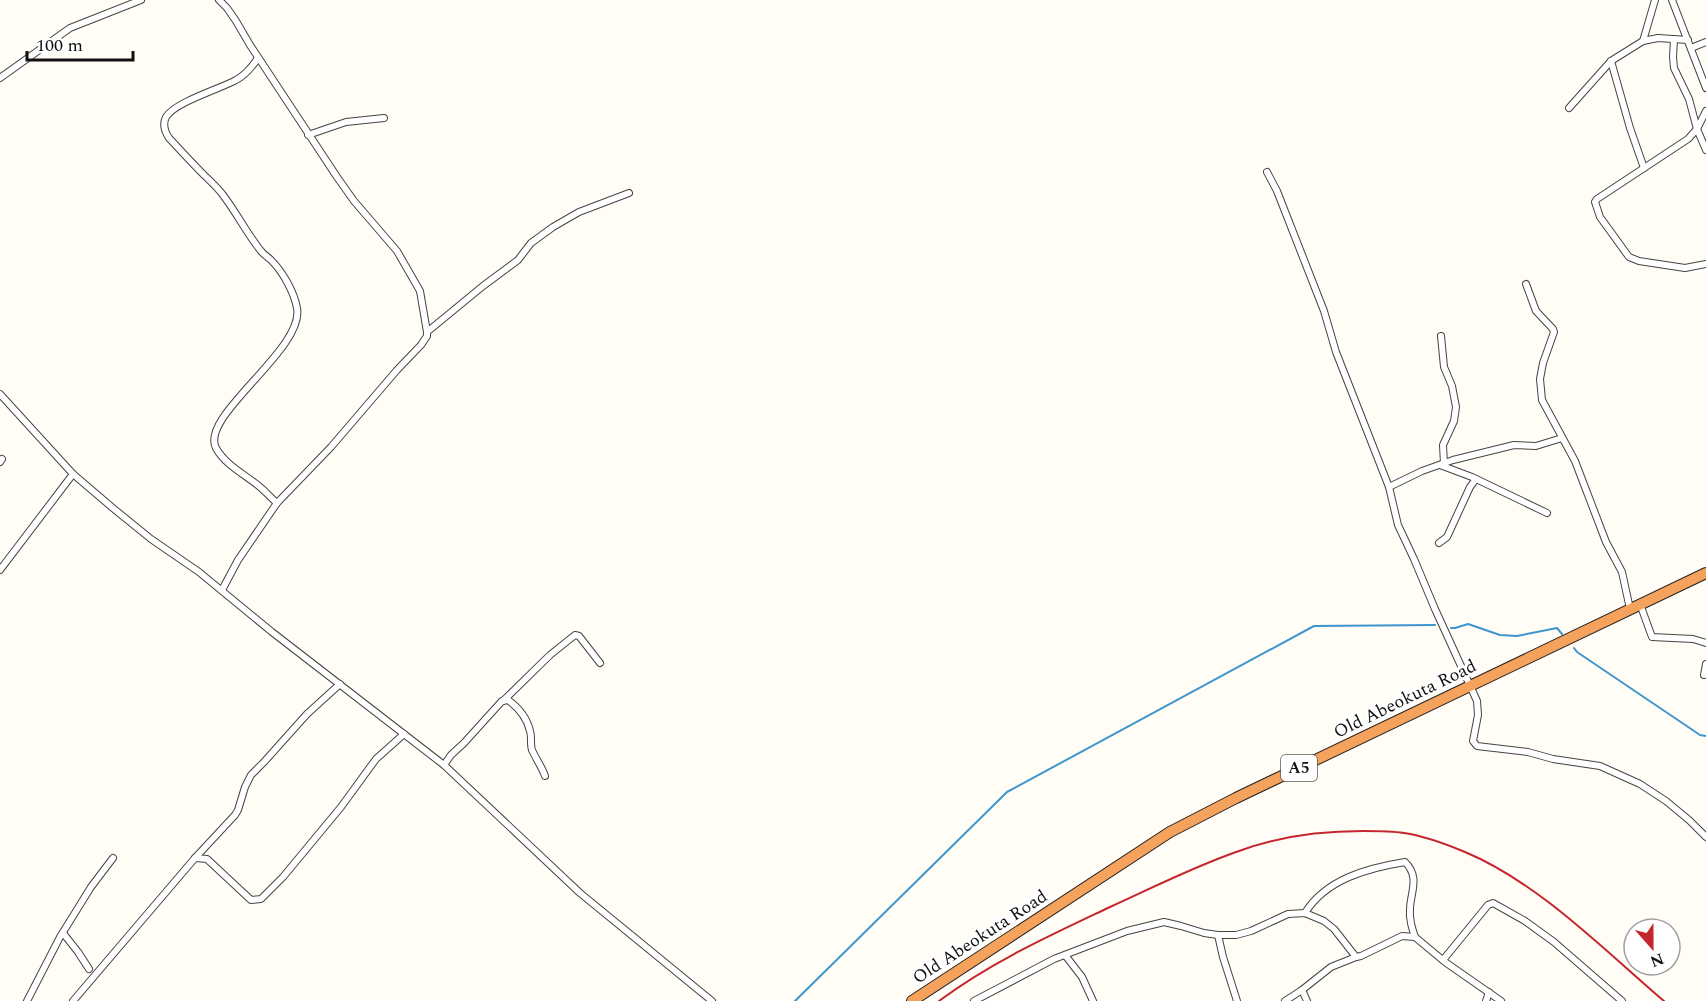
<svg xmlns="http://www.w3.org/2000/svg" width="1706" height="1001" viewBox="0 0 1706 1001" font-family="Spectral,serif">
  <style>
    .lines { fill: none; stroke-linecap: round; stroke-linejoin: round }
    .stream { stroke: #3f96cf; stroke-width: 2 }
    .street-casing { stroke: #444; stroke-width: 8 }
    .highway-casing { stroke: #222; stroke-width: 12 }
    .street { stroke: #fff; stroke-width: 6 }
    .highway { stroke: #f5a25d; stroke-width: 10 }
    .rail { stroke: #c4262e; stroke-width: 2 }
    .labels { text-anchor: middle; dominant-baseline: central; stroke-width: 6; stroke-linejoin: round; paint-order: stroke }
    .shield { fill: #fff; stroke: #585858; stroke-width: 1.5 }
    .shield-label { font-size: 16px; font-weight: bold; fill: #111 }
    .street-label { font-size: 18px; fill: #111; stroke: #fff }
  </style>
  <rect width="100%" height="100%" fill="#fffdf5"/>
  <g class="lines">
    <g class="stream">
      <polyline points="1451,628 1455,628 1468,624 1500,635 1517,636 1557,628 1562,634"/>
      <polyline points="1574,648 1577,652 1700,735 1706,736"/>
      <polyline points="795,1001 1007,792 1314,626 1435,625"/>
    </g>
    <g class="street-casing">
      <g id="street">
        <polyline points="219,0 227,8 236,21 250,45 337,177 354,201 397,251 420,291 427,332 427,336 421,345 397,370 331,447 277,503 238,560 222,590"/>
        <polyline points="1672,0 1706,88"/>
        <polyline points="1674,39 1673,57 1674,68 1689,99 1697,129 1706,150"/>
        <polyline points="1643,41 1655,0"/>
        <polyline points="1691,48 1706,42"/>
        <path d="M 258,58 C 252,67 246,75 236,80 C 220,89 175,102 166,117 C 162,125 165,132 169,138 C 181,151 192,163 204,175 C 210,181 217,187 223,195 C 236,212 248,235 261,251 C 264,255 268,257 271,260 C 283,272 294,292 297,308 C 305,349 199,416 216,448 C 225,465 246,475 260,487 C 266,492 271,498 277,503"/>
        <polyline points="1611,61 1630,128 1644,168"/>
        <polyline points="0,78 70,28 141,0"/>
        <polyline points="1569,108 1611,61 1643,41 1658,38 1688,40"/>
        <polyline points="1706,111 1697,129 1688,139 1597,199 1595,202 1600,217 1629,257 1639,261 1685,268 1706,264"/>
        <polyline points="308,135 346,122 384,118"/>
        <polyline points="1267,172 1277,191 1324,311 1336,352 1389,487 1398,525 1414,559 1435,609 1477,701 1478,715 1473,741 1477,746 1528,752 1553,759 1600,766 1640,784 1666,801 1689,820 1706,837"/>
        <polyline points="1526,284 1536,311 1553,329 1554,332 1543,363 1540,379 1542,400 1575,461 1606,542 1622,572 1630,609"/>
        <polyline points="427,332 483,286 518,260 531,243 553,227 579,212 629,193"/>
        <polyline points="1441,336 1444,367 1452,386 1456,407 1454,421 1443,445 1444,464"/>
        <polyline points="0,394 73,474 114,509 151,539 199,572 272,632 444,765 580,893 712,1001"/>
        <polyline points="0,462 2,459"/>
        <polyline points="1440,465 1472,477 1547,513"/>
        <polyline points="1389,487 1422,471 1453,460 1514,445 1536,446 1562,438"/>
        <polyline points="1439,543 1447,537 1470,487 1476,479"/>
        <polyline points="0,570 73,474"/>
        <polyline points="1640,604 1652,637 1693,639 1706,643"/>
        <polyline points="1704,675 1706,664"/>
        <polyline points="503,701 550,655 575,635 579,636 600,663"/>
        <path d="M 444,765 L 451,755 L 464,743 L 502,701 L 508,700 C 519,708 527,718 530,731 C 532,737 530,744 532,750 C 536,759 542,767 545,776"/>
        <polyline points="195,858 207,859 251,900 261,899 283,877 341,807 376,759 404,734"/>
        <path d="M 1305,913 C 1326,879 1368,868 1405,862 C 1420,877 1411,891 1410,908 C 1409,919 1412,928 1415,937"/>
        <polyline points="63,933 78,952 89,969"/>
        <polyline points="1218,935 1223,957 1237,1001"/>
        <polyline points="1065,955 1082,977 1093,1001"/>
        <polyline points="1443,960 1488,905 1493,903 1525,921 1554,942 1622,1001"/>
        <polyline points="1302,990 1307,1001"/>
        <polyline points="27,1001 60,937 91,887 113,858"/>
        <polyline points="73,1001 195,858 235,815 238,810 245,787 251,775 264,762 307,714 340,684"/>
        <polyline points="974,1001 1054,959 1127,931 1164,922 1181,926 1204,933 1218,935 1236,935 1251,931 1288,914 1305,913 1324,921 1334,929 1356,957 1361,956 1402,936 1415,937 1445,962 1501,1001"/>
        <polyline points="1285,1001 1302,990 1331,967 1356,957"/>
        <polyline points="1486,1001 1489,992"/>
      </g>
    </g>
    <g class="highway-casing">
      <polyline id="highway" points="912,1001 1170,832 1236,798 1706,573"/>
    </g>
    <use href="#street" class="street"/>
    <use href="#highway" class="highway"/>
    <path class="rail" d="M 939,1001 C 991,962 1051,935 1110,907 C 1152,888 1195,866 1239,851 C 1279,836 1321,831 1363,831 C 1377,831 1391,831 1404,833 C 1424,836 1446,844 1465,852 C 1539,883 1603,949 1664,1001"/>
  </g>
  <g class="labels">
    <rect class="shield" x="1281" y="755" width="36" height="26" rx="4.5"/>
    <g class="shield-label">
      <text x="1299" y="768">A5</text>
    </g>
    <g class="street-label">
      <text transform="translate(1405 699) rotate(-26)">Old Abeokuta Road</text>
      <text transform="translate(980 937) rotate(-33)">Old Abeokuta Road</text>
    </g>
  </g>
  <g transform="translate(1652 947) rotate(159)"><circle r="28" fill="#ffffff" stroke="#a0a0a0" stroke-width="1.5"/>
  <path d="M0-4.5L10 22L0 15L-10 22Z" fill="#c4262e"/>
  <text y="-9" font-size="16" font-weight="bold" text-anchor="middle" fill="#111111">N</text>
  </g>
  <path d="M27 51v9h106v-9" fill="none" stroke="#111111" stroke-width="3"/>
  <text x="36" y="51" font-size="18" fill="#111111" stroke="#ffffff" stroke-width="4.5" paint-order="stroke">100 m</text>
</svg>
